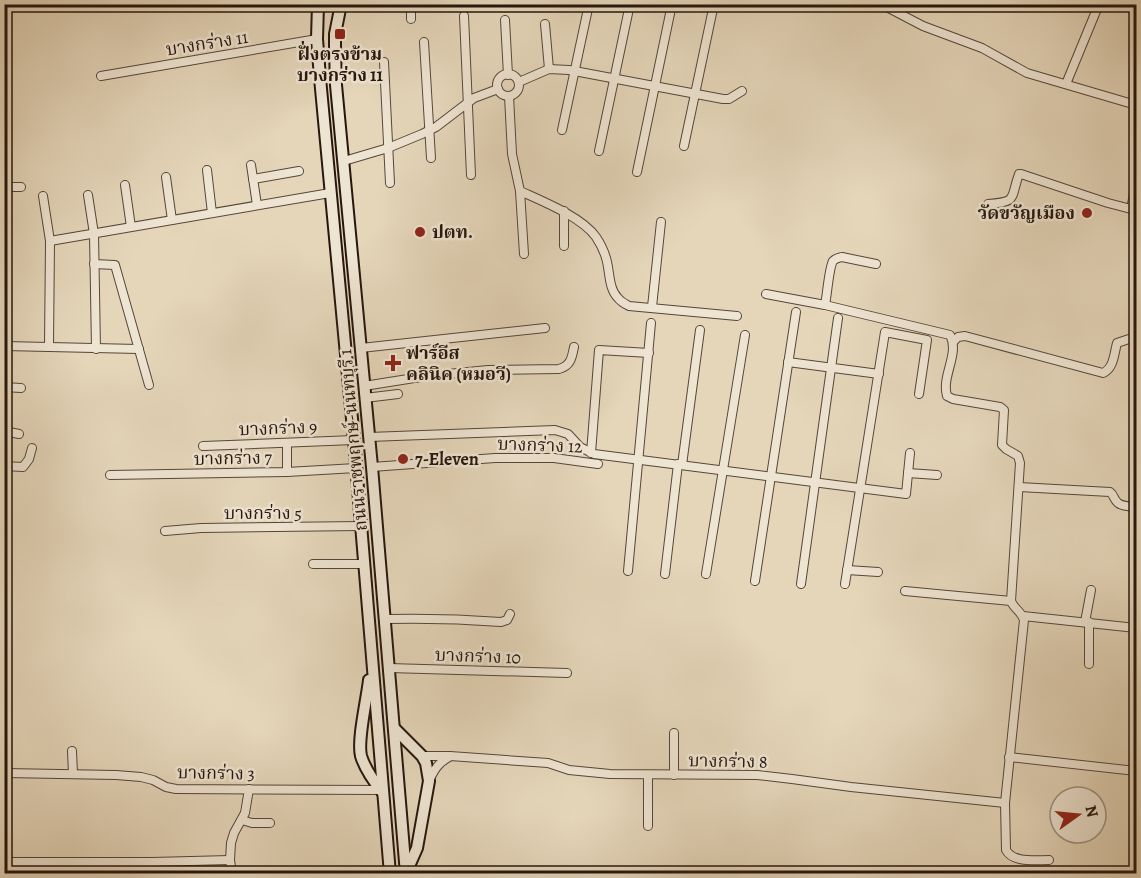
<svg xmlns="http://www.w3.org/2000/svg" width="1141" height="878" viewBox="0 0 1141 878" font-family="Alegreya,'Noto Serif Thai',serif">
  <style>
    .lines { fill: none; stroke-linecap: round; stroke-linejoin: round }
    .minor-casing { stroke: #564639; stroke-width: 10 }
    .secondary-casing { stroke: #26160e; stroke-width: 14 }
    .minor { stroke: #eee4d2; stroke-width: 8 }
    .secondary { stroke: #eee4d2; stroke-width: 10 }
    .poi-dot { fill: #8f2418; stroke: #eee4d2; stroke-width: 2 }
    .labels { text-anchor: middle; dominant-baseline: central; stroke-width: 5; stroke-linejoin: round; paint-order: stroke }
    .street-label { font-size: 18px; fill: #26160e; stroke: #eee4d2 }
    .poi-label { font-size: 18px; font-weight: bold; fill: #26160e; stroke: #eee4d2; text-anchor: start }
  </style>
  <rect width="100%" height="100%" fill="#e5d6ba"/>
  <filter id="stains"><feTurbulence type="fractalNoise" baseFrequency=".00333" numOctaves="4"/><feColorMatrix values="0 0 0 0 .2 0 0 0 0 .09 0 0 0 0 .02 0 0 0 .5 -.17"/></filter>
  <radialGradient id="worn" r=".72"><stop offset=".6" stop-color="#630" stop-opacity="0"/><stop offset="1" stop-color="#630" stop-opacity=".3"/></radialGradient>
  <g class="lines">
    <g class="minor-casing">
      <g id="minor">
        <polyline points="881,4 923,26 982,48 1027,73 1136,105"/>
        <polyline points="464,16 471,175"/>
        <polyline points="411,19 411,4"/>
        <polyline points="505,20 508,75"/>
        <polyline points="545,24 549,69"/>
        <polyline points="424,42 431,158"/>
        <polyline points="384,62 390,183"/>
        <circle cx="508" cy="85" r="11"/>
        <polyline points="101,76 317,39"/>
        <polyline points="519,82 549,69 569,70 723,99 729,99 742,91"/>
        <polyline points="1066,84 1099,4"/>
        <path d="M 509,96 L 512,154 L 520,191 C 542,201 582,217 596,237 C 600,243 604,251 606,258 C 610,270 608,288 618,298 C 621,302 625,304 629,306 L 737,316"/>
        <polyline points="4,122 6,122"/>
        <polyline points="562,130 589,4"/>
        <polyline points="684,146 714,4"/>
        <polyline points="599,151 630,4"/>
        <polyline points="344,161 388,148 422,134 436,127 474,98 498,89"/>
        <polyline points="251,165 257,205"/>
        <polyline points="207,170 212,213"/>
        <polyline points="637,172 672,4"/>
        <polyline points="166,177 172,220"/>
        <polyline points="253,179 299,171"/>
        <polyline points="125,185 131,227"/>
        <polyline points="4,187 21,187"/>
        <polyline points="520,191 524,254"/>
        <polyline points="88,195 94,234 96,349"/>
        <polyline points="43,196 50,241 49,346"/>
        <path d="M 988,204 C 1018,202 1010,199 1019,174 L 1021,174 L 1108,203 L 1131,209 L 1136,184"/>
        <polyline points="564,211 564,246"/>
        <polyline points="50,241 330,193"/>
        <polyline points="94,264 115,265 149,385"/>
        <path d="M 766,294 L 825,305 C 827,296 829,267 833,261 C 836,258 838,258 842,257 L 876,264"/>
        <path d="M 825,305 L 950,335 C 960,354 941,376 947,396 L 953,399 L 1000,407 L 1004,410 L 1002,445 L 1006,449 L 1018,456 L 1020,463 L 1011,601 C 1014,609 1022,612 1024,620 L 1005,803 L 1006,850 C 1013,863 1035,860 1049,860"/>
        <polyline points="652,307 661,222"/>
        <path d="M 954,341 L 958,337 L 965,336 L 1103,373 C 1114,368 1114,354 1117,343 L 1129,339 L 1136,341"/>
        <polyline points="4,346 139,349"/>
        <polyline points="361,348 545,328"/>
        <polyline points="788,362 879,374"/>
        <path d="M 364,386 L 427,376 L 488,370 L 559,369 C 571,366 572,357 574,347"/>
        <polyline points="4,387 21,388"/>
        <polyline points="365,398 398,394"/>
        <polyline points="4,431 19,434"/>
        <polyline points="369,437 555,430 568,434 580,447 594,454 906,494 910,453"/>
        <polyline points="287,443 287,472"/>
        <polyline points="203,446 354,440"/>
        <polyline points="591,453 599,350 649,353"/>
        <polyline points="682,465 700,330"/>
        <polyline points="4,466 23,467 29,459 32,448"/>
        <polyline points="372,467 495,458 554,458 598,464"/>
        <polyline points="908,473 937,475"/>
        <polyline points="110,475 287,472 356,468"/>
        <path d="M 1019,487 L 1110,492 C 1114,495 1114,500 1118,503 C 1123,507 1130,506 1136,507"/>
        <polyline points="165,531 201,528 361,526"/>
        <polyline points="313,564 364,564"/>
        <polyline points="847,570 878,572"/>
        <polyline points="628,571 651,323"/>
        <polyline points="665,574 678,464"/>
        <polyline points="706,574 745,335"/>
        <polyline points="755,581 796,312"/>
        <polyline points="801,584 838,318"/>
        <polyline points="845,584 885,332 927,340 919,394"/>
        <polyline points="905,591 1011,601"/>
        <polyline points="1023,616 1136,628"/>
        <path d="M 385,619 C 424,618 462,619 501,622 L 507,620 L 510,614"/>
        <polyline points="1085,622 1091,590"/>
        <polyline points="1089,622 1089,664"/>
        <polyline points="389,668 567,673"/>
        <polyline points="72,751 73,774"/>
        <polyline points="422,756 450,756 548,763 569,770 610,774 757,775 792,779 851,787 1005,803"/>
        <polyline points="1009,757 1136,771"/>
        <polyline points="4,773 116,775 141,777 153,780 166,787 176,789 380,790"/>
        <polyline points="674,775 674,733"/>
        <path d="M 429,781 C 434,770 438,763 449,757"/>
        <polyline points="242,820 252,823 270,823"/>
        <polyline points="648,826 648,775"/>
        <polyline points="4,862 152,862 230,860"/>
        <polyline points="81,874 81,873"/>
        <polyline points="232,874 230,860 231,843 234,833 245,813 249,789"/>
      </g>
    </g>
    <g class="secondary-casing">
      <g id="secondary">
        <polyline points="318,4 317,39 320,78 354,440 390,874"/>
        <polyline points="341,4 335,34 335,49 336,85 372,467 406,874"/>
        <path d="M 369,680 C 367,699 357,740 361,756 C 365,769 375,783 383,793"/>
        <polyline points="394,728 422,756 426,763 429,781 417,848 406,873"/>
      </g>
    </g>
    <use href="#minor" class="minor"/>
    <use href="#secondary" class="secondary"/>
  </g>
  <g class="poi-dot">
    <rect x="334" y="28" width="12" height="12" rx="3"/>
    <circle cx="1087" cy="213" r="6"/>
    <circle cx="420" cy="232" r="6"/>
    <path d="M390 354h6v6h6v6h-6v6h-6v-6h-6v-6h6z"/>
    <circle cx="403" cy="459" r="6"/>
  </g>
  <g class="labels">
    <g class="street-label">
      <text transform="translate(207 43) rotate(-9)">บางกร่าง 11</text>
      <text transform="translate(278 428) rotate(-2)">บางกร่าง 9</text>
      <text transform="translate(353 440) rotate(-95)">ถนนราชพฤกษ์-นนทบุรี 1</text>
      <text transform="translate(540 445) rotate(2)">บางกร่าง 12</text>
      <text transform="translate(233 458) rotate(-1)">บางกร่าง 7</text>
      <text x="263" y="513">บางกร่าง 5</text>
      <text transform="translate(478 656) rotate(2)">บางกร่าง 10</text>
      <text transform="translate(728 761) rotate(1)">บางกร่าง 8</text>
      <text transform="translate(216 773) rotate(1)">บางกร่าง 3</text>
    </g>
    <g class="poi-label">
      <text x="340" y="54" text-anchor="middle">ฝั่งตรงข้าม<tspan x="340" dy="21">บางกร่าง 11</tspan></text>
      <text x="1075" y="213" text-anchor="end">วัดขวัญเมือง</text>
      <text x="432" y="232">ปตท.</text>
      <text x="406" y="353">ฟาร์อีส<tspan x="406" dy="21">คลินิค (หมอวี)</tspan></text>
      <text x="415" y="459">7-Eleven</text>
    </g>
  </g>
  <rect width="1141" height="878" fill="none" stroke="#e5d6ba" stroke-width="24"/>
  <rect x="6" y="6" width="1129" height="866" fill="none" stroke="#26160e" stroke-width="3"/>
  <rect x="12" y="12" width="1117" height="854" fill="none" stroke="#26160e" stroke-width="1.5"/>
  <g transform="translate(1078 815) rotate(75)"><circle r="28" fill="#eee4d2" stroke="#9e9284" stroke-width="1.5"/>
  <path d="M0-4.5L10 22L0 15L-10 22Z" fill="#8f2418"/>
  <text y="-9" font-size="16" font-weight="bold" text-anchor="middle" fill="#26160e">N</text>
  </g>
  <rect width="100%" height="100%" filter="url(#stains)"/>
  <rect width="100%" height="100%" fill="url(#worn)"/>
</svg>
